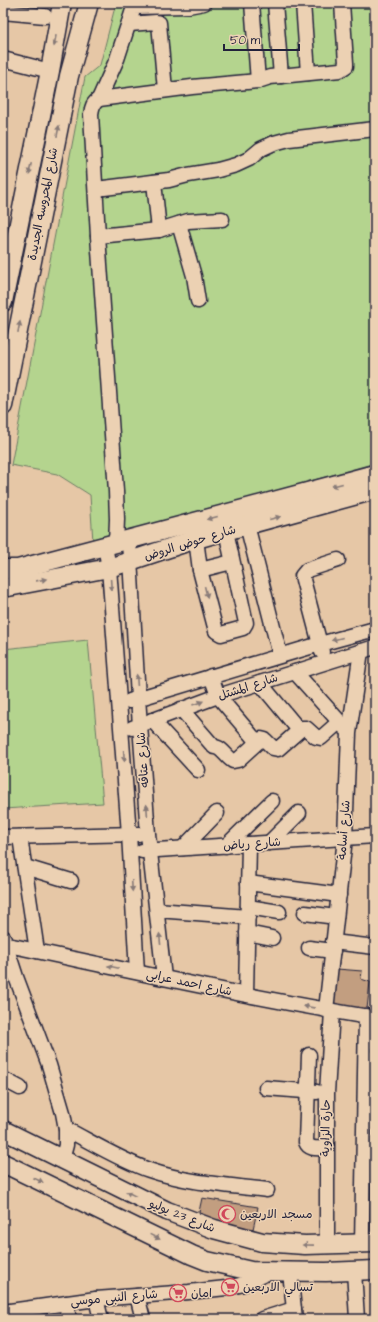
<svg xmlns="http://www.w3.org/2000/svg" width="378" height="1322" viewBox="0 0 378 1322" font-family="'Architects Daughter','Playpen Sans Arabic',sans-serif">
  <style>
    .green { fill: #b4d48e; stroke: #6b7b64 }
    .building { fill: #c29e80; stroke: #22223b }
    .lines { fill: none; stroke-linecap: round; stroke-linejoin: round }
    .minor-casing { stroke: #22223b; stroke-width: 17 }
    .major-casing { stroke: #22223b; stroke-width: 21 }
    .minor { stroke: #ecd1b3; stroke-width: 14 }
    .major { stroke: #ecd1b3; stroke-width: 18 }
    .oneway { fill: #877a77 }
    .labels { text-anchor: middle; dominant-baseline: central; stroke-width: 3; stroke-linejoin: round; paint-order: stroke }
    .street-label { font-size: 12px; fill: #22223b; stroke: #ecd1b3 }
    .poi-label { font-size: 12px; fill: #22223b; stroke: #ecd1b3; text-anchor: start }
  </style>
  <rect width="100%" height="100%" fill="#e6c7a6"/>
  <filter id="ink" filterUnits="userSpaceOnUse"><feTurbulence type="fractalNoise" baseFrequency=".025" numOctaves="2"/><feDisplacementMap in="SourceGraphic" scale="8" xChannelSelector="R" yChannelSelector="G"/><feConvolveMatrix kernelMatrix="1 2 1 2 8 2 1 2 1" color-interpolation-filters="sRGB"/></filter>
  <g filter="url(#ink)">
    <g class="green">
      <polygon points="116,3 375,3 375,463 93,542 90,495 57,474 11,465 85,77 100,65"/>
      <polygon points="88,640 103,803 3,809 3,649"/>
    </g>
    <g class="building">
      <polygon points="337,969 362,971 361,979 370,982 367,1009 333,1005"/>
      <polygon points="202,1198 258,1207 253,1229 197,1221"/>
    </g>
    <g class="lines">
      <g class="minor-casing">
        <g id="minor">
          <path d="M 204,3 L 188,6 L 134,7 L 117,59 L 99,99 C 93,103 92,107 91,114 L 98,236 L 159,230 L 188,221 L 222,219"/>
          <polyline points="252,3 258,81"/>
          <polyline points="275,3 281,76"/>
          <polyline points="303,3 308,73"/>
          <polyline points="3,12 45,16"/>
          <polyline points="129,24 156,22 159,23 165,90"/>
          <polyline points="3,59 50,71"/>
          <polyline points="99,99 192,87 258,81 270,77 340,70 346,66 346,63 342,3"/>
          <polyline points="154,182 159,230"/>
          <polyline points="96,189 169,180 188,175 218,170 236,165 249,159 261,149 274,143 289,139 375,129"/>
          <polyline points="179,224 194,276 198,301"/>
          <polyline points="98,236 116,491 117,519 116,544"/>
          <polyline points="247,525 280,655"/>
          <polyline points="196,539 200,570 216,631 221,634 243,628 246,623 226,531"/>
          <polyline points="129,541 138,698 148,834 164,978"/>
          <polyline points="105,546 109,568 129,834 137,972"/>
          <polyline points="200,570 232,562"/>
          <polyline points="322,652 302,576 307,570 338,560"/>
          <polyline points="295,672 345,728"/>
          <polyline points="211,676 218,696 257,742"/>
          <polyline points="260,683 299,730"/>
          <polyline points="130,701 320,644 375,629"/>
          <path d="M 181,709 L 214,747 C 222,747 226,757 233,761 L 238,760 L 261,739 L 265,740 L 273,748 L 278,749 L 302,728 L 306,728 L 316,737 L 321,738 L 339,722"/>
          <polyline points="152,720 198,770"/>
          <polyline points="132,728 218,696 375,647"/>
          <polyline points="3,837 139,834"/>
          <polyline points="20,837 37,951"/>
          <polyline points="269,843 299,813"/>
          <polyline points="226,846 272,801"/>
          <polyline points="183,848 217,813"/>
          <polyline points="142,851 375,836"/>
          <polyline points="25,867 71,881"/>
          <polyline points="248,883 339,895"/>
          <polyline points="248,907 279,912"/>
          <polyline points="157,910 248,917"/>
          <polyline points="305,913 336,917"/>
          <polyline points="247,933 272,938"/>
          <polyline points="3,937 16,977 49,1065 63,1113 66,1129 66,1145 62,1160"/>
          <polyline points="333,942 375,947"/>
          <path d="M 3,944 C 127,970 250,998 375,1018"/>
          <polyline points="309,948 333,951"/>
          <polyline points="246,994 249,844"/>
          <polyline points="326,1010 345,838 349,733 361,651"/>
          <path d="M 309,1055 L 306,1142 C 309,1150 318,1148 326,1148"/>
          <polyline points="3,1079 20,1088"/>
          <polyline points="266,1088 317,1092"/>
          <path d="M 66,1129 C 93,1143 120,1160 149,1170 C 187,1183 227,1185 267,1190"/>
          <polyline points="362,1244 366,1016"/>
          <polyline points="327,1245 327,1093 332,1011"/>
          <polyline points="354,1271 357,1319"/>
          <polyline points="290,1272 295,1319"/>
          <polyline points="137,1296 143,1319"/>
          <polyline points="96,1299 101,1319"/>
          <polyline points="66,1303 69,1319"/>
          <polyline points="3,1312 96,1299 189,1292 226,1288 244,1284 269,1272"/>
          <polyline points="262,1319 294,1309"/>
        </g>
      </g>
      <g class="major-casing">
        <g id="major">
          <polyline points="3,302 50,71 62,3"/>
          <polyline points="3,406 69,76 89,3"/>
          <polyline points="3,569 18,569 375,474"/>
          <polyline points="3,588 109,568 196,539 375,490"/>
          <polyline points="3,1130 167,1211 214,1229 262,1242 305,1245 375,1243"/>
          <polyline points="3,1163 192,1255 207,1261 251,1271 326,1272 375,1270"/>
        </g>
      </g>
      <use href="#minor" class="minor"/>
      <use href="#major" class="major"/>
    </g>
    <defs><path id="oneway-solid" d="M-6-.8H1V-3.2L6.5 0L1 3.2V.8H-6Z"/></defs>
    <g class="oneway">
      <use href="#oneway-solid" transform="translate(55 41) rotate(100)"/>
      <use href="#oneway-solid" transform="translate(58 131) rotate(-79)"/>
      <use href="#oneway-solid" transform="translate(30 169) rotate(102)"/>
      <use href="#oneway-solid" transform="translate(19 327) rotate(-79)"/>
      <use href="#oneway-solid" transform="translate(337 485) rotate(165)"/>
      <use href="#oneway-solid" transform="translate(212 518) rotate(165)"/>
      <use href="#oneway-solid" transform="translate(275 518) rotate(-15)"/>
      <use href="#oneway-solid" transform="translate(41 580) rotate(-11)"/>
      <use href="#oneway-solid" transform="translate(111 585) rotate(86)"/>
      <use href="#oneway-solid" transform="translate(206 592) rotate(76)"/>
      <use href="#oneway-solid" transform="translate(337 639) rotate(165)"/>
      <use href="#oneway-solid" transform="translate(137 680) rotate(-94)"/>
      <use href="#oneway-solid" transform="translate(198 703) rotate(-20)"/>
      <use href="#oneway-solid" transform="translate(124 756) rotate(86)"/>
      <use href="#oneway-solid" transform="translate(147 810) rotate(-94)"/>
      <use href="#oneway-solid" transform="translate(132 886) rotate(87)"/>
      <use href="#oneway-solid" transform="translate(160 939) rotate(-96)"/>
      <use href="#oneway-solid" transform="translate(113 967) rotate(-168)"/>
      <use href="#oneway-solid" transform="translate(309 1007) rotate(-169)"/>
      <use href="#oneway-solid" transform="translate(38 1180) rotate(26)"/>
      <use href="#oneway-solid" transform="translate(131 1194) rotate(-154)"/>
      <use href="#oneway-solid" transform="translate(155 1237) rotate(26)"/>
      <use href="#oneway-solid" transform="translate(308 1245) rotate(-179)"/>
    </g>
  </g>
  <defs>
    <g id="mosque-ring" transform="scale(0.9)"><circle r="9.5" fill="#ecd1b3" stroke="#d1495b" stroke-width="1.5"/><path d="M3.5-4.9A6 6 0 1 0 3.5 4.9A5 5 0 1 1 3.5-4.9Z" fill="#d1495b"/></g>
    <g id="supermarket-ring" transform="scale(0.9)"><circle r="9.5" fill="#ecd1b3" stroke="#d1495b" stroke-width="1.5"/><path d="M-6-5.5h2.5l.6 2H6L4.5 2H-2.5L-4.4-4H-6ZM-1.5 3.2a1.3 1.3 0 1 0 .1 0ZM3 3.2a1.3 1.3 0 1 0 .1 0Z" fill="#d1495b"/></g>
  </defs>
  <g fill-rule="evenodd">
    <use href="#mosque-ring" x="227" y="1214"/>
    <use href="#supermarket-ring" x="230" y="1287"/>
    <use href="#supermarket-ring" x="178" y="1293"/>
  </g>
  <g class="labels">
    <g class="street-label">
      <text transform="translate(43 204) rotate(-79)">شارع المحروسه الجديدة</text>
      <text transform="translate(190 543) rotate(-17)">شارع حوض الروض</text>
      <text transform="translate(248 687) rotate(-18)">شارع المشتل</text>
      <text transform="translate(143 760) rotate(-94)">شارع عتاقه</text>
      <text transform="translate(344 830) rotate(-86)">شارع أسامة</text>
      <text transform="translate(252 844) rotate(-4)">شارع رياض</text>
      <text transform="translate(189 983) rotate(12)">شارع احمد عرابى</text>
      <text transform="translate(326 1128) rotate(-89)">حارة الزاوية</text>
      <text transform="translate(182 1216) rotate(22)">شارع 23 يوليو</text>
      <text transform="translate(114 1298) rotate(-5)">شارع النبى موسى</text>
    </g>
    <g class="poi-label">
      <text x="240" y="1214">مسجد الاربعين</text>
      <text x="243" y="1287">تسالي الاربعين</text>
      <text x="191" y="1293">امان</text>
    </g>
  </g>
  <rect width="378" height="1322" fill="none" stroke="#ecd1b3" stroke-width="16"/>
  <rect x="8" y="8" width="362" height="1306" fill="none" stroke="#22223b" stroke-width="1.5" filter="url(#ink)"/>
  <path d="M224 44v6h75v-6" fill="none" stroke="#22223b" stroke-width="2"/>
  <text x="230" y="44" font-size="12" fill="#22223b" stroke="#ecd1b3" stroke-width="3" paint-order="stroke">50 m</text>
</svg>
